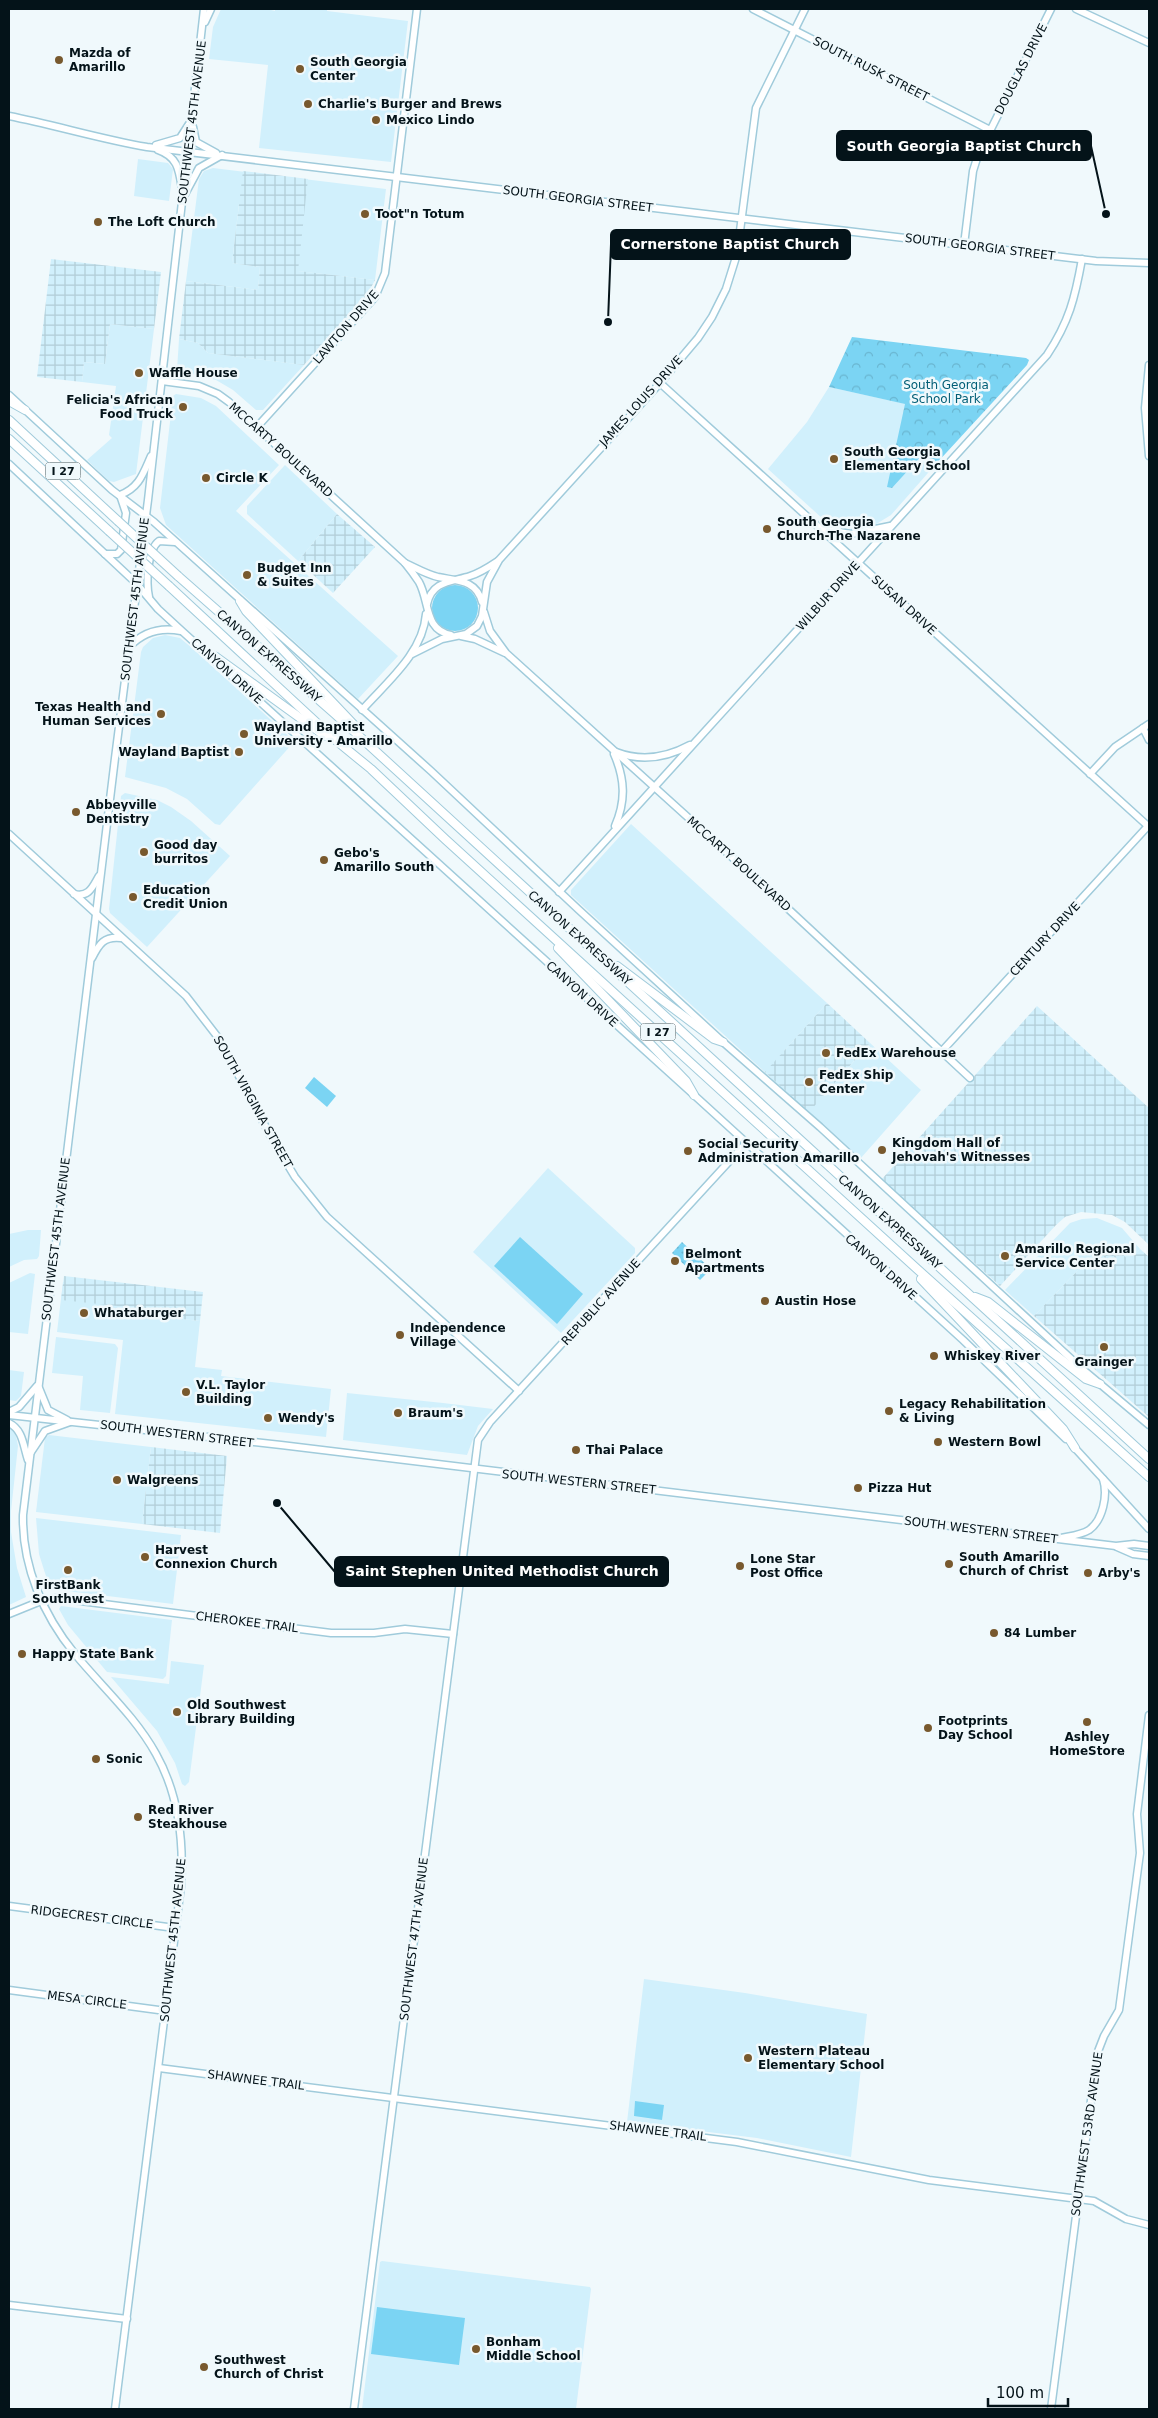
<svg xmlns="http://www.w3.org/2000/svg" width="1158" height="2418" viewBox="0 0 1158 2418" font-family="'DejaVu Sans',sans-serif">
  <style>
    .built { fill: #d1f0fc }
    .industrial { fill: url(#industrial-grid) }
    .grass { fill: #7bd4f3 }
    .forest { fill: url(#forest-crowns) }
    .garden { fill: url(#garden-dots) }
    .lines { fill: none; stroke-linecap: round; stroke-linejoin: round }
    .secondary-casing { stroke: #a0cbdb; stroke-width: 9 }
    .highway-casing { stroke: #a0cbdb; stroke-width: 10 }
    .secondary { stroke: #fff; stroke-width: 6 }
    .highway { stroke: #fff; stroke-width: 8 }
    .highway-bridge-casing { stroke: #a0cbdb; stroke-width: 10; stroke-linecap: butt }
    .highway-bridge { stroke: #fff; stroke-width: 8 }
    .poi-dot { fill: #78592e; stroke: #f0f9fc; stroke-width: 2 }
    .labels { text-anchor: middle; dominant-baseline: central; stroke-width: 5; stroke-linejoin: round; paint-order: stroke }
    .shield { fill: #f0f9fc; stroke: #4b585d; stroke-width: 1 }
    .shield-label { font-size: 11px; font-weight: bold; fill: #041319 }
    .poi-label { font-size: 12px; font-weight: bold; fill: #041319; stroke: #f0f9fc; text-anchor: start }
    .street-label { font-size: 12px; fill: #041319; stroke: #f0f9fc }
    .park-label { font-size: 12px; fill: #025e76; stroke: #f0f9fc }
    .leader { fill: none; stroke: #041319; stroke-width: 2 }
    .callout-dot { fill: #041319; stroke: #f0f9fc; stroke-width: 2 }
    .callout { fill: #041319; stroke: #041319; stroke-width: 2 }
    .callout-label { font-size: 14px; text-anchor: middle; font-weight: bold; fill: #fff }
  </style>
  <defs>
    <pattern id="industrial-grid" width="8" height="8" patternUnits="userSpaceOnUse" patternTransform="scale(1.25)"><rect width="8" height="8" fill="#d1f0fc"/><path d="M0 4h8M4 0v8" fill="none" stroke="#b2cdd7"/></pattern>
    <pattern id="forest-crowns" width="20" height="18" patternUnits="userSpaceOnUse" patternTransform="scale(1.25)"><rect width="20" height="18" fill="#7bd4f3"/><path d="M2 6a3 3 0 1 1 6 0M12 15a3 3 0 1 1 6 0" fill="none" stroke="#69b5d0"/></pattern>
    <pattern id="garden-dots" width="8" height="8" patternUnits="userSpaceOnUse" patternTransform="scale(1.25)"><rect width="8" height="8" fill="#7bd4f3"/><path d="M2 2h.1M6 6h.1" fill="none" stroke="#69b5d0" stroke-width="1.8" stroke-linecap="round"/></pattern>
  </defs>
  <rect width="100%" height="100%" fill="#f0f9fc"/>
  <g class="built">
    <polygon points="221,9 267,9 275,11 275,9 327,9 327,11 408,21 391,162 259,148 268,65 209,59 213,27"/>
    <polygon points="138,159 168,163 173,169 169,201 134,196"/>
    <polygon points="213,168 386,189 375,280 297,271 239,204 232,263 260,267 258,290 186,281 199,179 204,171"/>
    <polygon points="110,324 154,329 136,474 114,482 109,481 87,460 112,438 109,435 116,386 82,382 84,362 105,364"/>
    <polygon points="179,339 198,343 208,353 304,365 263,410 256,410 233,390 216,380 177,370"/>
    <polygon points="829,387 906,404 892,488 923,454 935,465 891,515 873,526 855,529 836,526 823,519 768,469 807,422"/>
    <polygon points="176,394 201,398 216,406 279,465 236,511 398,656 358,699 166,525 160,508 173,396"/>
    <polygon points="285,465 337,514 298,561 247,514 247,506"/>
    <polygon points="165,635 180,638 192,648 293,740 293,743 220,825 215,824 187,799 166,788 125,777 141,652 143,647 153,638"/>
    <polygon points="125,793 157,800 171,807 191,821 230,856 147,947 110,913 109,909 121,796"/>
    <polygon points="631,824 827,1003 784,1051 828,1091 870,1043 921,1090 860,1159 571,895 571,890"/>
    <polygon points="548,1168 635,1248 635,1253 561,1333 473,1252"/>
    <polygon points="1097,1218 1122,1228 1140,1249 1129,1261 1106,1241 1034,1316 1005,1290 1070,1223 1082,1219"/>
    <polygon points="28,1230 41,1230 39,1256 37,1259 24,1260 9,1267 9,1234"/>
    <polygon points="30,1273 35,1274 28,1334 9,1332 9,1283"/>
    <polygon points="63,1282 127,1308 127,1313 200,1321 195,1367 222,1370 221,1376 331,1389 326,1437 115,1414 123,1340 57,1332"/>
    <polygon points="56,1337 115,1344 118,1348 110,1413 80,1410 83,1376 52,1373"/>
    <polygon points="9,1370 24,1372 21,1396 16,1401 9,1400"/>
    <polygon points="347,1393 443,1403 493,1409 478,1426 467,1455 343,1440"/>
    <polygon points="9,1428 15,1431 18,1446 11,1511 11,1532 17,1568 26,1597 9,1605"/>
    <polygon points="49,1435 151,1447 142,1524 36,1512 45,1438"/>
    <polygon points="36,1518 181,1535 173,1604 50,1589 39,1554"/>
    <polygon points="61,1606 172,1620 166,1676 163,1679 107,1672 68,1625 59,1609"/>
    <polygon points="171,1661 204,1665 189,1782 185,1786 182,1784 175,1763 157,1731 111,1677 169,1684"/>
    <polygon points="644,1979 745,1993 867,2014 851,2157 757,2138 627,2122"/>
    <polygon points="382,2261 590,2287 591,2289 576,2409 362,2409 380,2262"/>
  </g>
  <g class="industrial">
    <polygon points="243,171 308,179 298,271 375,280 367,295 304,365 208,353 198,343 179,339 186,281 258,290 260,267 232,263"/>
    <polygon points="51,259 161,272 154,329 110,324 105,364 84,362 82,382 37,377"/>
    <polygon points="337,514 375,547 333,593 298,561"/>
    <polygon points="827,1003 870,1043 809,1112 765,1072"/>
    <polygon points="1037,1006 1149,1108 1149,1245 1125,1222 1112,1215 1081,1212 1065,1217 1056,1225 1000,1286 882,1179"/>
    <polygon points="1106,1241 1129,1260 1140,1249 1149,1257 1149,1417 1034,1316"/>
    <polygon points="64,1276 203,1292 200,1321 127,1313 127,1307 61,1300"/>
    <polygon points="151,1447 227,1456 220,1533 142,1524"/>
  </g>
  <g class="grass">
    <circle cx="455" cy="608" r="23"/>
    <polygon points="314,1077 336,1096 327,1107 305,1088"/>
    <polygon points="520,1237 583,1294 557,1324 494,1266"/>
    <polygon points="635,2101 664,2105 662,2120 634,2116"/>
    <polygon points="377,2307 465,2318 459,2365 371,2354"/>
  </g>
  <polygon class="forest" points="852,337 1026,358 1029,360 1027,365 935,465 923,454 892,488 887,487 905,404 829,387"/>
  <polygon class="garden" points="682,1242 711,1269 700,1280 672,1253"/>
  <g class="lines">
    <g class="secondary-casing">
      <g id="secondary">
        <polyline points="753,9 990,130"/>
        <polyline points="1076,9 1149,43"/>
        <polyline points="205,22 211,9"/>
        <path d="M 9,116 C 55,125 100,139 147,147 L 1096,261 L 1149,263"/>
        <polyline points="193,127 196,142 216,153"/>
        <polyline points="156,145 180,138 189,124"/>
        <path d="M 158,150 C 178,157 179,170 182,189"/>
        <polyline points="185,194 199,168 222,155"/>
        <polyline points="964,245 973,171 978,155 1051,9"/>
        <polyline points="1149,365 1145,408 1149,456"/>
        <path d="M 162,381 L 199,386 L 218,394 L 229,402 L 405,563 C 410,569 415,576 419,582 C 430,602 424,630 451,635"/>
        <polyline points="660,383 1149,827"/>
        <polyline points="9,395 112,490 154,522 431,771 579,910 723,1042 820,1127 1081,1368 1149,1425"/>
        <polyline points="257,427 375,297 385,273 417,9"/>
        <polyline points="9,464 136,583 158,609 183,632 694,1095 963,1340 1066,1439"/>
        <polyline points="822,529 851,534 890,526"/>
        <path d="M 105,554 L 117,554 L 121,550 L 126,513 L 120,495 C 139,488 143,474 151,456"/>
        <path d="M 405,563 C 416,568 426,574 438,577 C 456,581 476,579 482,602"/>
        <path d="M 149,597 C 146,583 147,550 159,541 L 175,542"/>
        <path d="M 427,604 C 432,581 451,582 470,576 C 480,573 489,567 498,561"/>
        <polyline points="484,612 490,631 506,653 755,878 970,1078"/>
        <polyline points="461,636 475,639 505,653"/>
        <path d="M 129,647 C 143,632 161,627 181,631"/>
        <polyline points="412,654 442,639 466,634 477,626 482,616 487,582 499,560 660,383 698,338 712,317 726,289 737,254 756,108 805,9"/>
        <path d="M 362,710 C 387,682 423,653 426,614"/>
        <polyline points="1143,728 1149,740"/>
        <path d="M 616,752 C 642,762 666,758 690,745"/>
        <path d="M 614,754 C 625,779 626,801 615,826"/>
        <polyline points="1090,774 1115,747 1149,724"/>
        <polyline points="9,834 186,996 220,1040 271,1137 295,1177 327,1217 519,1391"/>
        <path d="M 559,892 L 1047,355 C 1069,322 1075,298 1082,259"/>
        <path d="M 74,894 C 89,898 93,886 99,876"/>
        <path d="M 92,958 C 99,944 104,936 121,938"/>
        <polyline points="942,1051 1148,826"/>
        <polyline points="39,1388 48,1410 67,1420"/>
        <polyline points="9,1412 19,1407 37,1386"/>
        <polyline points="9,1415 281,1445 1116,1546 1134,1544 1149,1546"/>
        <path d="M 9,1423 C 23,1430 23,1445 28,1460"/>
        <polyline points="1073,1446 1149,1529"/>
        <polyline points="31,1452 45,1431 70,1422"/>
        <path d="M 1061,1538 C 1070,1536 1081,1535 1089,1530 C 1103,1520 1108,1495 1103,1479"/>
        <polyline points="1117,1547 1133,1554 1149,1556"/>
        <polyline points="9,1614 41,1601 57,1598 331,1633 374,1633 405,1629 453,1634"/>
        <polyline points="9,1906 175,1928"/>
        <polyline points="9,1990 166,2011"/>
        <polyline points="159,2068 737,2142 929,2180 1094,2201 1126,2219 1149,2225"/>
        <polyline points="9,2305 127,2319"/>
        <path d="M 115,2409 L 181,1886 C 184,1840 179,1795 156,1754 C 135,1716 102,1687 75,1654 C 43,1615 22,1566 23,1515 L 115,758 L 148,500 L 204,9"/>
        <polyline points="354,2409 478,1440 490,1422 746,1143"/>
        <polyline points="1051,2409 1097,2054 1104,2036 1119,2010 1140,1853 1137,1814 1149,1715"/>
      </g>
    </g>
    <g class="highway-casing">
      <g id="highway">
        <polyline points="9,401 25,410"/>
        <polyline points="9,420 118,521"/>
        <polyline points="9,439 109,531"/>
        <polyline points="178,576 335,714 1149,1459"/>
        <polyline points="169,586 333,738 371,769 445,839 916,1268 1149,1477"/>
        <polyline points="240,601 246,611 355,726"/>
        <polyline points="206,653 216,657 325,736"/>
        <polyline points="558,948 686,1081 694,1095"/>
        <polyline points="617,966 714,1039 723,1042"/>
        <polyline points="921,1279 1063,1429 1075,1448"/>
        <polyline points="975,1297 988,1302 1086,1379 1100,1384"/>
      </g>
    </g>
    <use href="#secondary" class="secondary"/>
    <use href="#highway" class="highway"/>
    <g class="highway-bridge-casing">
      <g id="highway-bridge">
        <polyline points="118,521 178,576"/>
        <polyline points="109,531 169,586"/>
      </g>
    </g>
    <use href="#highway-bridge" class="highway-bridge"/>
  </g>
  <g class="poi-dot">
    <circle cx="59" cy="60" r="5"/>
    <circle cx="300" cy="69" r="5"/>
    <circle cx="308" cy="104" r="5"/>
    <circle cx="376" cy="120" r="5"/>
    <circle cx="365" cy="214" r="5"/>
    <circle cx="98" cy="222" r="5"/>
    <circle cx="139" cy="373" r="5"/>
    <circle cx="183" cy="407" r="5"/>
    <circle cx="834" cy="459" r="5"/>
    <circle cx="206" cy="478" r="5"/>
    <circle cx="767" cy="529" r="5"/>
    <circle cx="247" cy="575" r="5"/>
    <circle cx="161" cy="714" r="5"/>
    <circle cx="244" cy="734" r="5"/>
    <circle cx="239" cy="752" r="5"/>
    <circle cx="76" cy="812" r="5"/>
    <circle cx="144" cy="852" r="5"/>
    <circle cx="324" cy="860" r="5"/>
    <circle cx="133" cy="897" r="5"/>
    <circle cx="826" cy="1053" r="5"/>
    <circle cx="809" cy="1082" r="5"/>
    <circle cx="882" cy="1150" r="5"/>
    <circle cx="688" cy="1151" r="5"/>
    <circle cx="1005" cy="1256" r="5"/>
    <circle cx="675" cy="1261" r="5"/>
    <circle cx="765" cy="1301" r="5"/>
    <circle cx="84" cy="1313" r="5"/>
    <circle cx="400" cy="1335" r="5"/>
    <circle cx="1104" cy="1347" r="5"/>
    <circle cx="934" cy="1356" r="5"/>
    <circle cx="186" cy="1392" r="5"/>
    <circle cx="889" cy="1411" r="5"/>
    <circle cx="398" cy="1413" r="5"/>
    <circle cx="268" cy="1418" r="5"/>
    <circle cx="938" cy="1442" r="5"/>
    <circle cx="576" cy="1450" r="5"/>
    <circle cx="117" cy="1480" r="5"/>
    <circle cx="858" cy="1488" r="5"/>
    <circle cx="145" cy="1557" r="5"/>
    <circle cx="949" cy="1564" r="5"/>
    <circle cx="740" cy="1566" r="5"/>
    <circle cx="68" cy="1570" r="5"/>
    <circle cx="1088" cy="1573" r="5"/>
    <circle cx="994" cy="1633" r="5"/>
    <circle cx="22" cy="1654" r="5"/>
    <circle cx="177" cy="1712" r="5"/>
    <circle cx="1087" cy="1722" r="5"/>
    <circle cx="928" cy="1728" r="5"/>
    <circle cx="96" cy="1759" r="5"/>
    <circle cx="138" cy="1817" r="5"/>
    <circle cx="748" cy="2058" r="5"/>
    <circle cx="476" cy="2349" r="5"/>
    <circle cx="204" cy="2367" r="5"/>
  </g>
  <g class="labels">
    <g class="shield">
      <rect x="45.5" y="462.5" width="35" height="17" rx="4"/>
      <rect x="640.5" y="1023.5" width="35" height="17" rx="4"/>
    </g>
    <g class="shield-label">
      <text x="63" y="471">I 27</text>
      <text x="658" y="1032">I 27</text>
    </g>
    <g class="poi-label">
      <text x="69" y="53">Mazda of<tspan x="69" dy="14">Amarillo</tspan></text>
      <text x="310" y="62">South Georgia<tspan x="310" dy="14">Center</tspan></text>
      <text x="318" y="104">Charlie's Burger and Brews</text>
      <text x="386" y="120">Mexico Lindo</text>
      <text x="375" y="214">Toot"n Totum</text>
      <text x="108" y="222">The Loft Church</text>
      <text x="149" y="373">Waffle House</text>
      <text x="173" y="400" text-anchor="end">Felicia's African<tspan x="173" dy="14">Food Truck</tspan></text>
      <text x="844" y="452">South Georgia<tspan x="844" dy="14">Elementary School</tspan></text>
      <text x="216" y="478">Circle K</text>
      <text x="777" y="522">South Georgia<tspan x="777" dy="14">Church-The Nazarene</tspan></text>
      <text x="257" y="568">Budget Inn<tspan x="257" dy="14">&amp; Suites</tspan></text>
      <text x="151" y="707" text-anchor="end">Texas Health and<tspan x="151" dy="14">Human Services</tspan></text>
      <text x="254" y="727">Wayland Baptist<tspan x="254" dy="14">University - Amarillo</tspan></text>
      <text x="229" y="752" text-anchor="end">Wayland Baptist</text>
      <text x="86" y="805">Abbeyville<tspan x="86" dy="14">Dentistry</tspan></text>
      <text x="154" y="845">Good day<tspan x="154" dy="14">burritos</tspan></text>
      <text x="334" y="853">Gebo's<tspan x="334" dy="14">Amarillo South</tspan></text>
      <text x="143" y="890">Education<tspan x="143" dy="14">Credit Union</tspan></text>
      <text x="836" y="1053">FedEx Warehouse</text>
      <text x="819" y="1075">FedEx Ship<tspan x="819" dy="14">Center</tspan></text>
      <text x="892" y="1143">Kingdom Hall of<tspan x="892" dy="14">Jehovah's Witnesses</tspan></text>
      <text x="698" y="1144">Social Security<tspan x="698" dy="14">Administration Amarillo</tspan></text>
      <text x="1015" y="1249">Amarillo Regional<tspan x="1015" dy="14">Service Center</tspan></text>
      <text x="685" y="1254">Belmont<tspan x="685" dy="14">Apartments</tspan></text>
      <text x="775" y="1301">Austin Hose</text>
      <text x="94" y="1313">Whataburger</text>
      <text x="410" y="1328">Independence<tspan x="410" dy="14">Village</tspan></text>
      <text x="944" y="1356">Whiskey River</text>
      <text x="1104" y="1362" text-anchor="middle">Grainger</text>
      <text x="196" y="1385">V.L. Taylor<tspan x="196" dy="14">Building</tspan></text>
      <text x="899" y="1404">Legacy Rehabilitation<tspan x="899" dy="14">&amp; Living</tspan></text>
      <text x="408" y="1413">Braum's</text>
      <text x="278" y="1418">Wendy's</text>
      <text x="948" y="1442">Western Bowl</text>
      <text x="586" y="1450">Thai Palace</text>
      <text x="127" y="1480">Walgreens</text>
      <text x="868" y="1488">Pizza Hut</text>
      <text x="155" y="1550">Harvest<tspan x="155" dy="14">Connexion Church</tspan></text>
      <text x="959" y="1557">South Amarillo<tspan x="959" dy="14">Church of Christ</tspan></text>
      <text x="750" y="1559">Lone Star<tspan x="750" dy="14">Post Office</tspan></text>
      <text x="1098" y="1573">Arby's</text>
      <text x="68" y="1585" text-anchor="middle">FirstBank<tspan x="68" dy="14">Southwest</tspan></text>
      <text x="1004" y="1633">84 Lumber</text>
      <text x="32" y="1654">Happy State Bank</text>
      <text x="187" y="1705">Old Southwest<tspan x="187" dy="14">Library Building</tspan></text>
      <text x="938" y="1721">Footprints<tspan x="938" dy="14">Day School</tspan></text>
      <text x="1087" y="1737" text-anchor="middle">Ashley<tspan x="1087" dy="14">HomeStore</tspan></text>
      <text x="106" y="1759">Sonic</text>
      <text x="148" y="1810">Red River<tspan x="148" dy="14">Steakhouse</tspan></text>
      <text x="758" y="2051">Western Plateau<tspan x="758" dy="14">Elementary School</tspan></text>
      <text x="486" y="2342">Bonham<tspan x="486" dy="14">Middle School</tspan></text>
      <text x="214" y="2360">Southwest<tspan x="214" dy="14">Church of Christ</tspan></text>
    </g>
    <g class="street-label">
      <text transform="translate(871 69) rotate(27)">SOUTH RUSK STREET</text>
      <text transform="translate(1021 69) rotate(-63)">DOUGLAS DRIVE</text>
      <text transform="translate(192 122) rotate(-83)">SOUTHWEST 45TH AVENUE</text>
      <text transform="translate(578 199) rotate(7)">SOUTH GEORGIA STREET</text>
      <text transform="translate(980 247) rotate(7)">SOUTH GEORGIA STREET</text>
      <text transform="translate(346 327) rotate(-49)">LAWTON DRIVE</text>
      <text transform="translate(641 401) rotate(-48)">JAMES LOUIS DRIVE</text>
      <text transform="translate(281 450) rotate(42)">MCCARTY BOULEVARD</text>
      <text transform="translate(828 596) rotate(-48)">WILBUR DRIVE</text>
      <text transform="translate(135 599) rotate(-83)">SOUTHWEST 45TH AVENUE</text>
      <text transform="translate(904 605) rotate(42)">SUSAN DRIVE</text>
      <text transform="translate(269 656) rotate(41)">CANYON EXPRESSWAY</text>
      <text transform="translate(227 671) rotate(42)">CANYON DRIVE</text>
      <text transform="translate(739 864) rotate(42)">MCCARTY BOULEVARD</text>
      <text transform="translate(580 938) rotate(42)">CANYON EXPRESSWAY</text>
      <text transform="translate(1045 939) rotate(-47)">CENTURY DRIVE</text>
      <text transform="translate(582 994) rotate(42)">CANYON DRIVE</text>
      <text transform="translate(253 1102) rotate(61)">SOUTH VIRGINIA STREET</text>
      <text transform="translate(890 1222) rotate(42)">CANYON EXPRESSWAY</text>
      <text transform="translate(56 1239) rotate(-83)">SOUTHWEST 45TH AVENUE</text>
      <text transform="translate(881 1267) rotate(42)">CANYON DRIVE</text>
      <text transform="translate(601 1302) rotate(-48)">REPUBLIC AVENUE</text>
      <text transform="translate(177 1434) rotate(7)">SOUTH WESTERN STREET</text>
      <text transform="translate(579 1482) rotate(6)">SOUTH WESTERN STREET</text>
      <text transform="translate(981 1530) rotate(7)">SOUTH WESTERN STREET</text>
      <text transform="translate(247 1622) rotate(7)">CHEROKEE TRAIL</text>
      <text transform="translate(92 1917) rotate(7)">RIDGECREST CIRCLE</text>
      <text transform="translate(414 1939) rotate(-83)">SOUTHWEST 47TH AVENUE</text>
      <text transform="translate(173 1940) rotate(-84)">SOUTHWEST 45TH AVENUE</text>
      <text transform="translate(87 2000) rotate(7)">MESA CIRCLE</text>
      <text transform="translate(256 2080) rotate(7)">SHAWNEE TRAIL</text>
      <text transform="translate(658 2131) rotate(7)">SHAWNEE TRAIL</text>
      <text transform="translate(1087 2134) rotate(-82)">SOUTHWEST 53RD AVENUE</text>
    </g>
    <g class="park-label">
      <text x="946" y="385">South Georgia<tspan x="946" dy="14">School Park</tspan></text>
    </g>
  </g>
  <path class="leader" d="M1106 214L1091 146M608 322L611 244M277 1503L335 1572"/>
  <g class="callout-dot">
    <circle cx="1106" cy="214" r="5"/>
    <circle cx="608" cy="322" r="5"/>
    <circle cx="277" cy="1503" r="5"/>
  </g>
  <g class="callout">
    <rect x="837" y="131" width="254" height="29" rx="5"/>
    <rect x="611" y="230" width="239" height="29" rx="5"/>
    <rect x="335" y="1557" width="333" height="29" rx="5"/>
  </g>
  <g class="callout-label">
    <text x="964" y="151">South Georgia Baptist Church</text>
    <text x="730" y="249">Cornerstone Baptist Church</text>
    <text x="502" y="1576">Saint Stephen United Methodist Church</text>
  </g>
  <rect width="1158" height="2418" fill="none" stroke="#041319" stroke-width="20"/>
  <path d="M988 2398v8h80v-8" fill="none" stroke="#041319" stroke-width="2.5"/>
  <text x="996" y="2398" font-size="15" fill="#041319" stroke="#f0f9fc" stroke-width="4" paint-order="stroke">100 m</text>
</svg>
